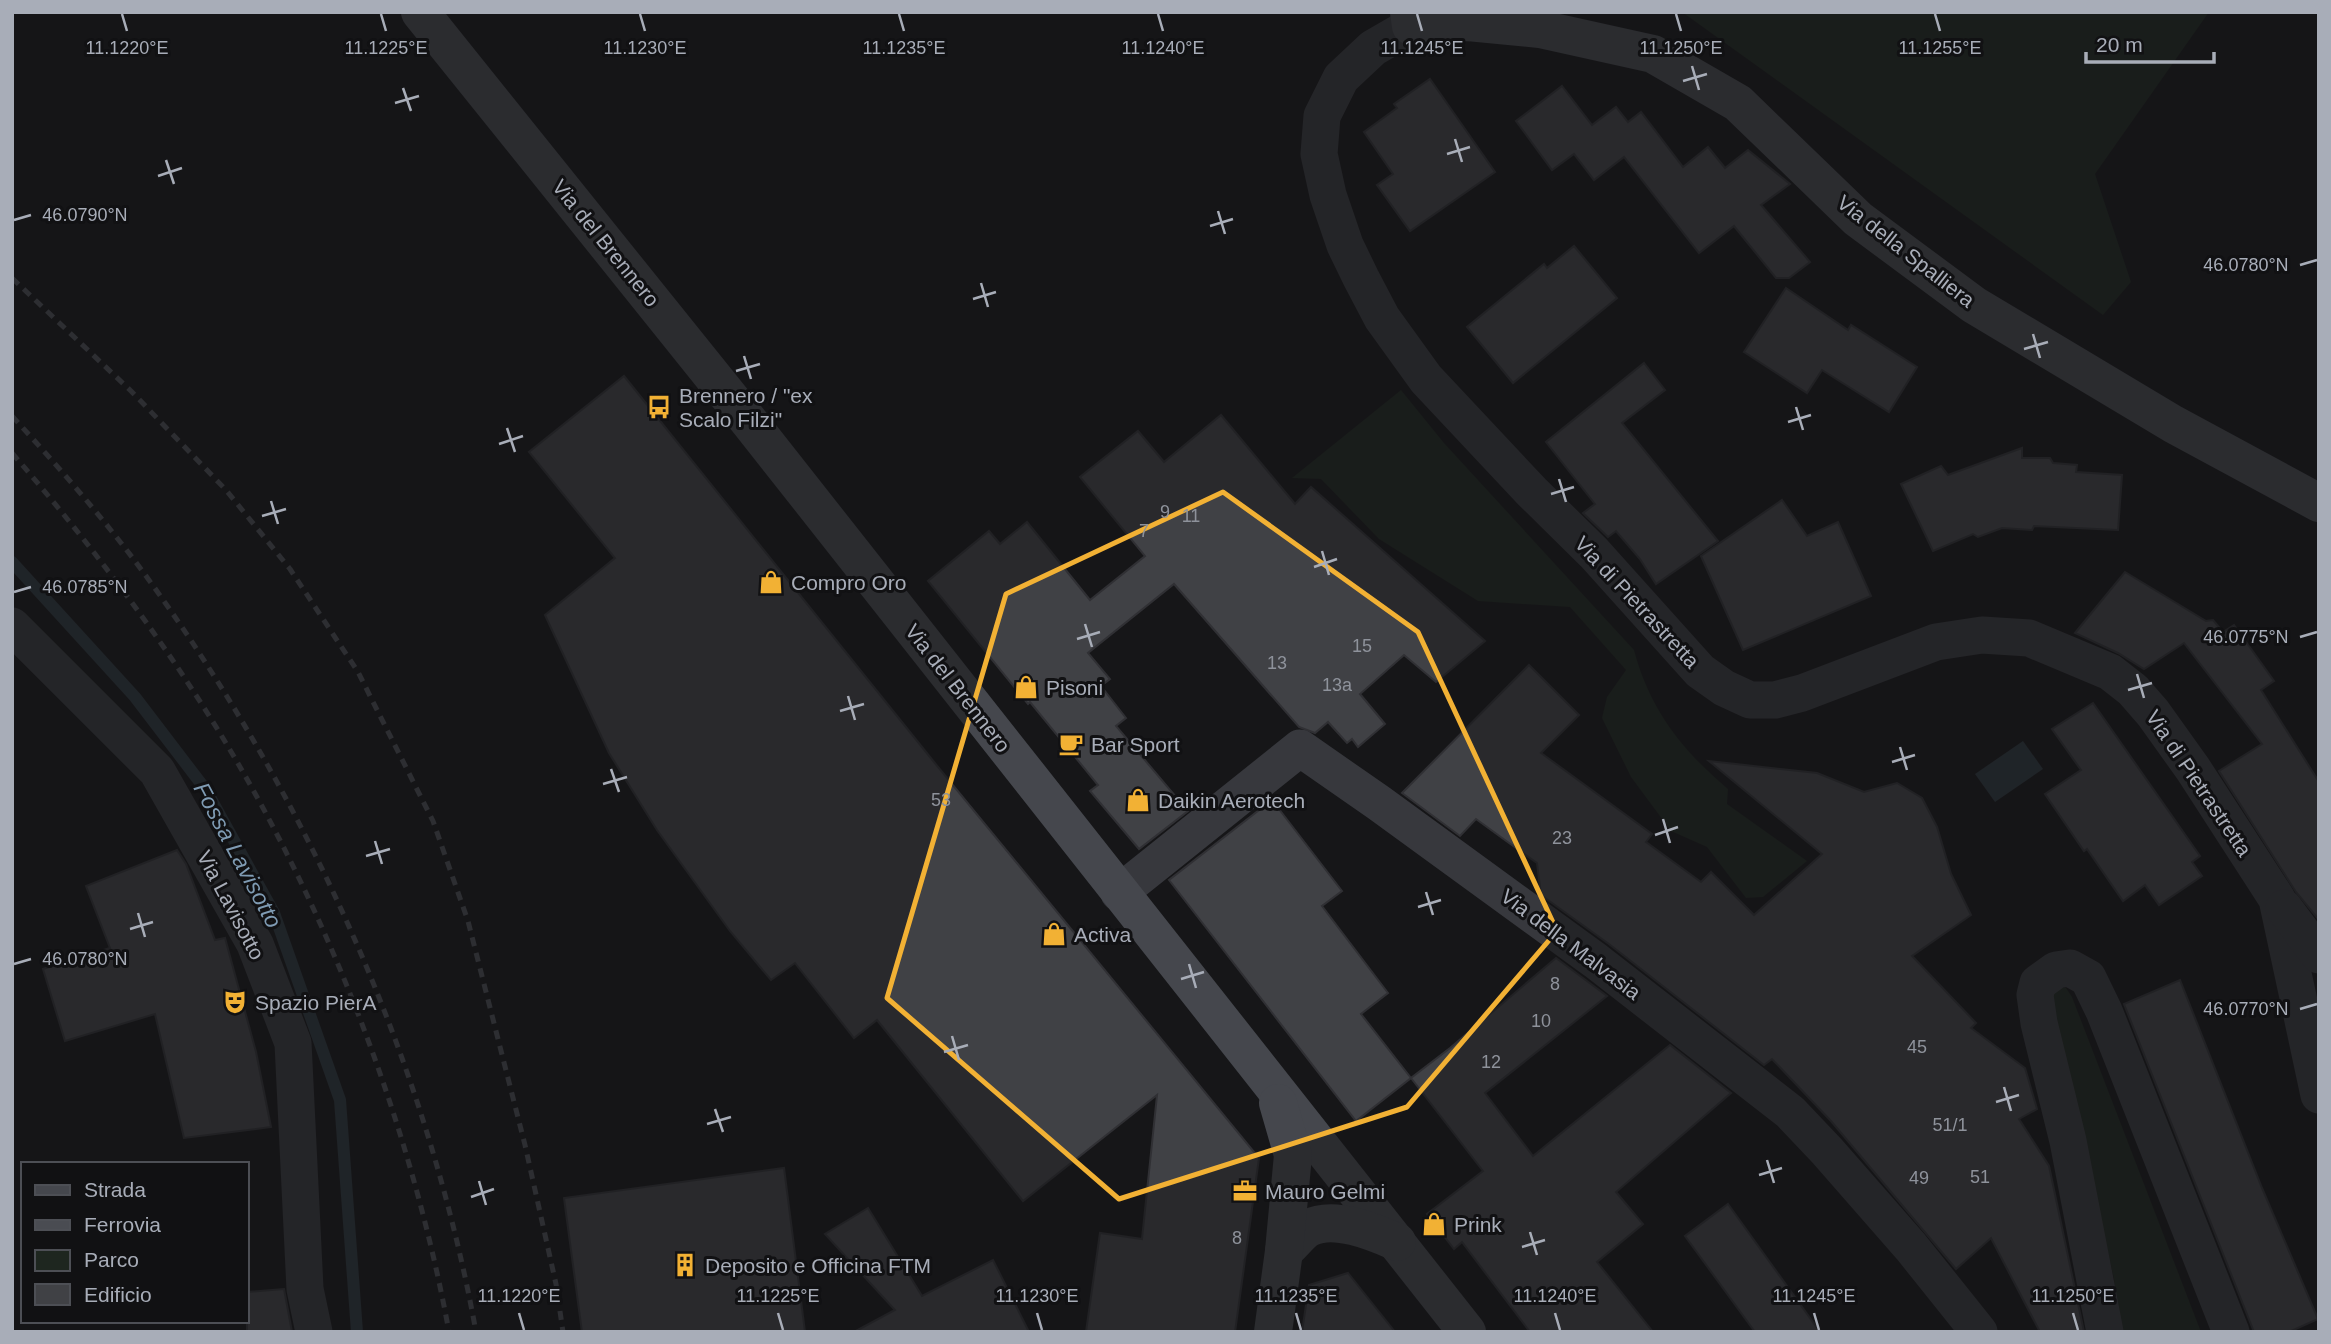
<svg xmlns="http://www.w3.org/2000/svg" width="2331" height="1344" viewBox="0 0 2331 1344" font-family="Arial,sans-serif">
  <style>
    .green { fill: #1e261f }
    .water { fill: #2c353c }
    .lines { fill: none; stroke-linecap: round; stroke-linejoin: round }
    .stream { stroke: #2c353c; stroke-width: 12 }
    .building { fill: #404145; stroke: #303034; stroke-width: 2 }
    .street { stroke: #37383d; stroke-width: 37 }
    .secondary { stroke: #45474d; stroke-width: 38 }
    .rail { stroke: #4a4c52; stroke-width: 5; stroke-dasharray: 9 7; stroke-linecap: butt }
    .marked { fill: none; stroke: #f2b134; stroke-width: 5; stroke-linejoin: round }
    .ticks { fill: none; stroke: #a8adb8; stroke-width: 2.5 }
    .labels { text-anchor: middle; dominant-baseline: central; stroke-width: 6; stroke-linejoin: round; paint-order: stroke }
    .number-label { font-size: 18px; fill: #8e929b }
    .street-label { font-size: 21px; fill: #a8adb8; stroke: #111113 }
    .poi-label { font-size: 21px; fill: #a8adb8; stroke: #111113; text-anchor: start }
    .water-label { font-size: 23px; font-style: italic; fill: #7f9bb3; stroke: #111113 }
    .ticks-label { font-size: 18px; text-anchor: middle; fill: #a8adb8; stroke: #111113; stroke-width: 6; stroke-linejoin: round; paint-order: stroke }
  </style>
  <rect width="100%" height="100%" fill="#161618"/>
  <g class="green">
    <polygon points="1682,12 2209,12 2095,174 2131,282 2103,315"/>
    <path d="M 1401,390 L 1444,443 L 1634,650 C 1650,710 1682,750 1728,789 L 1727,804 L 1807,861 L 1763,897 L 1746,898 L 1707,847 L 1671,831 L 1631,777 L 1602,718 L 1607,697 L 1626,670 L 1570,607 L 1478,601 L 1379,539 L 1321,479 L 1292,478 Z"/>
    <polygon points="2058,987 2066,988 2072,997 2201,1332 2121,1332 2114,1279 2052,1000 2052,995"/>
  </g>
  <polygon class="water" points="2023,741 2043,769 1995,802 1975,774"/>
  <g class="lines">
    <polyline class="stream" points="12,562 135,697 206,790 274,913 340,1100 357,1332"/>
  </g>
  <g class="building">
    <polygon points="1430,79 1495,172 1410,231 1377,185 1393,174 1364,132 1397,108 1394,104"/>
    <polygon points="1562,86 1592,125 1616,107 1628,122 1641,112 1683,167 1708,147 1725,168 1748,150 1790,184 1761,205 1810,262 1789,278 1776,278 1734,226 1699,253 1624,157 1594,180 1574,154 1552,170 1516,121"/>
    <polygon points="1574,246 1617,298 1513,383 1467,327 1544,264 1547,268"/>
    <polygon points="1786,288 1848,330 1851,325 1917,367 1889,412 1822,370 1807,393 1744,352"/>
    <polygon points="1644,363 1665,390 1622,423 1718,541 1656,584 1640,559 1616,531 1608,537 1583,513 1595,504 1546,442"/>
    <polygon points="624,376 934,762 1259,1158 1235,1332 1086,1332 1100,1233 1142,1239 1157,1095 1023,1201 877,1020 854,1038 795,963 771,980 730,931 657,830 609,753 545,615 615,558 529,452"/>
    <polygon points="1221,415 1295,504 1311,487 1485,641 1436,682 1404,655 1360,694 1385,724 1358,747 1352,739 1347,743 1328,722 1315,733 1299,727 1174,584 1088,653 1110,679 1101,686 1126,718 1116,726 1188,811 1139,849 1090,791 1098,785 1030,702 1028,704 928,581 989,531 1000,544 1027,522 1090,600 1145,556 1080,477 1138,431 1164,462"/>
    <polygon points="2022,448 2022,458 2050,458 2053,463 2077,465 2076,472 2122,475 2118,530 2034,526 2032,530 2002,528 1978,537 1973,534 1933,551 1901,484 1941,466 1948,475"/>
    <polygon points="1782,500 1807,536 1838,522 1871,596 1743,650 1701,556"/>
    <polygon points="2125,572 2206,621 2213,620 2223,632 2234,625 2274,681 2261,690 2319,782 2319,920 2296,892 2219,771 2262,744 2184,643 2144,669 2118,653 2075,633"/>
    <polygon points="1529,665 1579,715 1541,753 1652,834 1646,842 1701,882 1711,872 1754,915 1822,854 1709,761 1817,773 1864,792 1897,783 1922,798 1937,827 1951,874 1971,915 1912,956 1976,1023 1971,1028 2025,1068 2037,1109 2019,1119 2049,1166 2084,1332 2040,1332 1991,1238 1956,1269 1831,1121 1772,1059 1764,1065 1609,944 1541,895 1537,863 1509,843 1476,819 1460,836 1402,793"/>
    <polygon points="2093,703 2200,856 2192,862 2202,876 2159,905 2145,885 2123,901 2087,849 2084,851 2045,794 2081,770 2052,729"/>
    <polygon points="1272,800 1342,891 1322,906 1388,993 1361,1014 1411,1078 1356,1121 1169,880"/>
    <polygon points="177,850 186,864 215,940 225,938 256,1052 271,1127 184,1138 155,1014 65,1041 43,969 110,948 86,886"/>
    <polygon points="1556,958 1607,996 1485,1093 1533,1156 1670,1045 1731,1093 1616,1192 1643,1224 1597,1262 1653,1332 1530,1332 1462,1242 1454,1249 1427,1214 1483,1171 1411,1078 1450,1048"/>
    <polygon points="2180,980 2262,1188 2318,1319 2289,1332 2254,1332 2124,1004"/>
    <polygon points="784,1168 805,1332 582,1332 564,1198"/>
    <polygon points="1728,1204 1820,1332 1755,1332 1685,1236"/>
    <polygon points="868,1208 922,1296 993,1260 1029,1332 854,1332 895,1310 825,1234"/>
    <polygon points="1348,1273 1395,1332 1302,1332 1309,1285"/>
    <polygon points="284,1289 292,1332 247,1332 247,1292"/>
  </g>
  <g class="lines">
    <g class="street">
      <polyline points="1411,26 1373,48 1341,78 1322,116 1319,154 1328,195 1345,245 1361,278 1382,318 1426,379 1532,492 1594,553 1700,671 1724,688 1750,700 1775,700 1802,693 1936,642 1982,635 2029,638 2110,672 2133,690 2153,713 2193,769 2277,899 2319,1095"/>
      <polyline points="12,626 157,771 255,944 293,1043 305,1289 314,1332"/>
      <polyline points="1119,893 1300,748 1379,803 1596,961 1790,1112 1827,1151 1911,1247 1979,1332"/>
      <polyline points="2284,908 2319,955"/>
      <polyline points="2105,1332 2068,1141 2039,1023 2035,995 2038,983 2056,970 2070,968 2088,978 2104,1011 2231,1332"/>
    </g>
    <g class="secondary">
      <polyline points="420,12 751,424 1467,1332"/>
      <polyline points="1409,12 1411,26 1468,22 1540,29 1653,54 1738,103 1858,219 1974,305 2173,424 2319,503"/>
      <path d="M 1284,1251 C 1292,1245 1300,1233 1309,1228 C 1334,1215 1374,1232 1397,1242"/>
      <polyline points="1273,1332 1284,1251 1293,1155 1278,1103"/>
    </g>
    <g class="rail">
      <polyline points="12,278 131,391 226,490 290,569 358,672 433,821 468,921 525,1145 556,1284 563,1332"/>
      <path d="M 12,416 C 55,463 97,511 135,561 C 302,786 426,1056 476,1332"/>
      <path d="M 12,453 C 95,549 172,651 236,760 C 337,933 413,1135 449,1332"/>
    </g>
  </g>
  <path d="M0 0H2331V1344H0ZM 1223,492 L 1418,632 L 1557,931 L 1407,1107 L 1119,1199 L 887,998 L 1006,594 Z" fill="#161618" fill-opacity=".55" fill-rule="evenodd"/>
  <path class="marked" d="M 1223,492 L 1418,632 L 1557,931 L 1407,1107 L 1119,1199 L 887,998 L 1006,594 Z"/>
  <path class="ticks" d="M 122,14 L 127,31M 381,14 L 386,31M 640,14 L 645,31M 899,14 L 904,31M 1158,14 L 1163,31M 1417,14 L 1422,31M 1676,14 L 1681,31M 1935,14 L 1940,31M 1692,66 L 1699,90M 1683,81 L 1707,74M 403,88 L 411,111M 395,103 L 419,96M 1455,139 L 1462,162M 1447,154 L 1470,147M 166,160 L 174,184M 158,176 L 182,168M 1218,211 L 1225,234M 14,220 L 31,215M 1210,226 L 1233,219M 2300,265 L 2317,260M 981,283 L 988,307M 973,299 L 996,292M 2033,334 L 2040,358M 2024,349 L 2048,342M 744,356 L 751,379M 736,371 L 760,364M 1796,407 L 1803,430M 1788,422 L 1811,415M 507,428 L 515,452M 499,444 L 523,436M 1559,479 L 1566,502M 1551,494 L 1574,487M 271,501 L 278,524M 262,516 L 286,509M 1322,551 L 1329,575M 1314,567 L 1337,559M 14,592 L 31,587M 1085,624 L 1092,647M 2300,637 L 2317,632M 1077,639 L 1100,632M 2137,674 L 2144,698M 2128,690 L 2152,683M 848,696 L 855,720M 840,711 L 864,704M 1900,747 L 1907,770M 1892,762 L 1915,755M 611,769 L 619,792M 603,784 L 627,777M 1663,819 L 1670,843M 1655,835 L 1678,827M 375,841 L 382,864M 366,856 L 390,849M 1426,892 L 1433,915M 1418,907 L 1441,900M 138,913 L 145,937M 130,929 L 153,922M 14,964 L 31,959M 1189,964 L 1196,988M 1181,979 L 1204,972M 2300,1009 L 2317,1004M 952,1036 L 959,1060M 944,1052 L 968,1045M 2004,1087 L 2011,1111M 1996,1102 L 2019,1095M 715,1109 L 723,1132M 707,1124 L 731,1117M 1767,1160 L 1774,1183M 1759,1175 L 1782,1168M 479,1181 L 486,1205M 471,1197 L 494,1189M 1530,1232 L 1537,1255M 1522,1247 L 1545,1240M 519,1313 L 524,1330M 778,1313 L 783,1330M 1037,1313 L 1042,1330M 1296,1313 L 1301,1330M 1555,1313 L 1560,1330M 1814,1313 L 1819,1330M 2073,1313 L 2078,1330"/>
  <defs>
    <g id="bus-bare" transform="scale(1.89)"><path d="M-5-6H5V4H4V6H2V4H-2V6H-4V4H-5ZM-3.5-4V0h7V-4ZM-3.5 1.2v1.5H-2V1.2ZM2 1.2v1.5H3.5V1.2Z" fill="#f2b134" stroke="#111113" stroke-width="2.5" paint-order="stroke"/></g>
    <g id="shop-bare" transform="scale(1.89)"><path d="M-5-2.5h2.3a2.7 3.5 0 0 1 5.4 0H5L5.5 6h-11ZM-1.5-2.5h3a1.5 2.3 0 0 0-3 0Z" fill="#f2b134" stroke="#111113" stroke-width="2.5" paint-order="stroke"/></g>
    <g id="cafe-bare" transform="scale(1.89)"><path d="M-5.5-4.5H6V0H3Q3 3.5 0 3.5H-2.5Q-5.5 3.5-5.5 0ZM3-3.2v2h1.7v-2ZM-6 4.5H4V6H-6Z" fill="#f2b134" stroke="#111113" stroke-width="2.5" paint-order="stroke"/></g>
    <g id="theatre-bare" transform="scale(1.89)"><path d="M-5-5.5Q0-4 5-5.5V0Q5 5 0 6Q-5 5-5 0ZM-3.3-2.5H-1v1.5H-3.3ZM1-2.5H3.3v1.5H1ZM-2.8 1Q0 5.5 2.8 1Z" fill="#f2b134" stroke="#111113" stroke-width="2.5" paint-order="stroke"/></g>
    <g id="office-bare" transform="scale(1.89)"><path d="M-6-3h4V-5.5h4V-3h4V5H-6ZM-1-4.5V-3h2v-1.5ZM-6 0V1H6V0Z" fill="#f2b134" stroke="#111113" stroke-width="2.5" paint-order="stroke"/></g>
    <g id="building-bare" transform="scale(1.89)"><path d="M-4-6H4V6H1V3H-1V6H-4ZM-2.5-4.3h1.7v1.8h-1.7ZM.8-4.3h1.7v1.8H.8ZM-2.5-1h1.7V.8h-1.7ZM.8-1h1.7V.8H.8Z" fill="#f2b134" stroke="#111113" stroke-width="2.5" paint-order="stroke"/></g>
  </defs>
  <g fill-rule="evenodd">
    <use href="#bus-bare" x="659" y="407"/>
    <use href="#shop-bare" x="771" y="582"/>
    <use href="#shop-bare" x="1026" y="687"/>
    <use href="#cafe-bare" x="1071" y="744"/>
    <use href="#shop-bare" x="1138" y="800"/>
    <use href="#shop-bare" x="1054" y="934"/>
    <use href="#theatre-bare" x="235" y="1002"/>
    <use href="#office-bare" x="1245" y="1191"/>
    <use href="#shop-bare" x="1434" y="1224"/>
    <use href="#building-bare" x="685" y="1265"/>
  </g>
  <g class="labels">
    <g class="number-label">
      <text x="1165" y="512">9</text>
      <text x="1191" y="516">11</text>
      <text x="1144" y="531">7</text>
      <text x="1362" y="646">15</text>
      <text x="1277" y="663">13</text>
      <text x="1337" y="685">13a</text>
      <text x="941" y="800">53</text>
      <text x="1562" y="838">23</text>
      <text x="1555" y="984">8</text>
      <text x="1541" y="1021">10</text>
      <text x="1917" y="1047">45</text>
      <text x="1491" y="1062">12</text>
      <text x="1950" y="1125">51/1</text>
      <text x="1980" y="1177">51</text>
      <text x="1919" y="1178">49</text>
      <text x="1237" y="1238">8</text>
    </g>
    <g class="street-label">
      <text transform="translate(606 243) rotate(51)">Via del Brennero</text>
      <text transform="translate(1906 251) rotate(38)">Via della Spalliera</text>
      <text transform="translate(1637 602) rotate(47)">Via di Pietrastretta</text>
      <text transform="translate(958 688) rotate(52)">Via del Brennero</text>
      <text transform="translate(2199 783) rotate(56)">Via di Pietrastretta</text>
      <text transform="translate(231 905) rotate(62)">Via Lavisotto</text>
      <text transform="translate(1571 944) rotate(37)">Via della Malvasia</text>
    </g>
    <g class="poi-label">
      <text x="679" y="395">Brennero / "ex<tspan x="679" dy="24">Scalo Filzi"</tspan></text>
      <text x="791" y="582">Compro Oro</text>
      <text x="1046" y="687">Pisoni</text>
      <text x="1091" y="744">Bar Sport</text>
      <text x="1158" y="800">Daikin Aerotech</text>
      <text x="1074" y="934">Activa</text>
      <text x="255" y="1002">Spazio PierA</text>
      <text x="1265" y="1191">Mauro Gelmi</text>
      <text x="1454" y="1224">Prink</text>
      <text x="705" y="1265">Deposito e Officina FTM</text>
    </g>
    <g class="water-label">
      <text transform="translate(238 855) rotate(62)">Fossa Lavisotto</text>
    </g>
  </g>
  <g class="ticks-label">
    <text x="645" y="54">11.1230°E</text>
    <text x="1422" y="54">11.1245°E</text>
    <text x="127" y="54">11.1220°E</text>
    <text x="386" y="54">11.1225°E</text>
    <text x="904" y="54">11.1235°E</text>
    <text x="1163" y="54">11.1240°E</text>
    <text x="1681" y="54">11.1250°E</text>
    <text x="1940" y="54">11.1255°E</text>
    <text x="85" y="221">46.0790°N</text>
    <text x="2246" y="271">46.0780°N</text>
    <text x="85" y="593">46.0785°N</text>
    <text x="2246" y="643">46.0775°N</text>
    <text x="85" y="965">46.0780°N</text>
    <text x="2246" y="1015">46.0770°N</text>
    <text x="519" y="1302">11.1220°E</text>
    <text x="778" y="1302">11.1225°E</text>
    <text x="1037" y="1302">11.1230°E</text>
    <text x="1296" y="1302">11.1235°E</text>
    <text x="1555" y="1302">11.1240°E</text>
    <text x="1814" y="1302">11.1245°E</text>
    <text x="2073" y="1302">11.1250°E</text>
  </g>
  <rect width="2331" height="1344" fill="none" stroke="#a8adb8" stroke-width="28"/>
  <rect x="21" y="1162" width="228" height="161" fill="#111113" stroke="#4d4f55" stroke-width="2"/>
  <rect x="35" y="1185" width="35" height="10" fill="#45474d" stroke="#4d4f55" stroke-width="2"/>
  <text x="84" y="1197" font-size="21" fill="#a8adb8">Strada</text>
  <rect x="35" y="1220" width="35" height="10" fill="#4a4c52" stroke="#4d4f55" stroke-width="2"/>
  <text x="84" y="1232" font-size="21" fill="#a8adb8">Ferrovia</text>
  <rect x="35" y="1250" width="35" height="21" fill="#1e261f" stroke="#4d4f55" stroke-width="2"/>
  <text x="84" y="1267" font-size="21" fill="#a8adb8">Parco</text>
  <rect x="35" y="1284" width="35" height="21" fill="#404145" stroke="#4d4f55" stroke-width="2"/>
  <text x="84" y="1302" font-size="21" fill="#a8adb8">Edificio</text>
  <path d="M2086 52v10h128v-10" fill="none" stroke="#a8adb8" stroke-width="3.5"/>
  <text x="2096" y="52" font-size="21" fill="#a8adb8" stroke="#111113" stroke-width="5" paint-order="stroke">20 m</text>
</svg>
